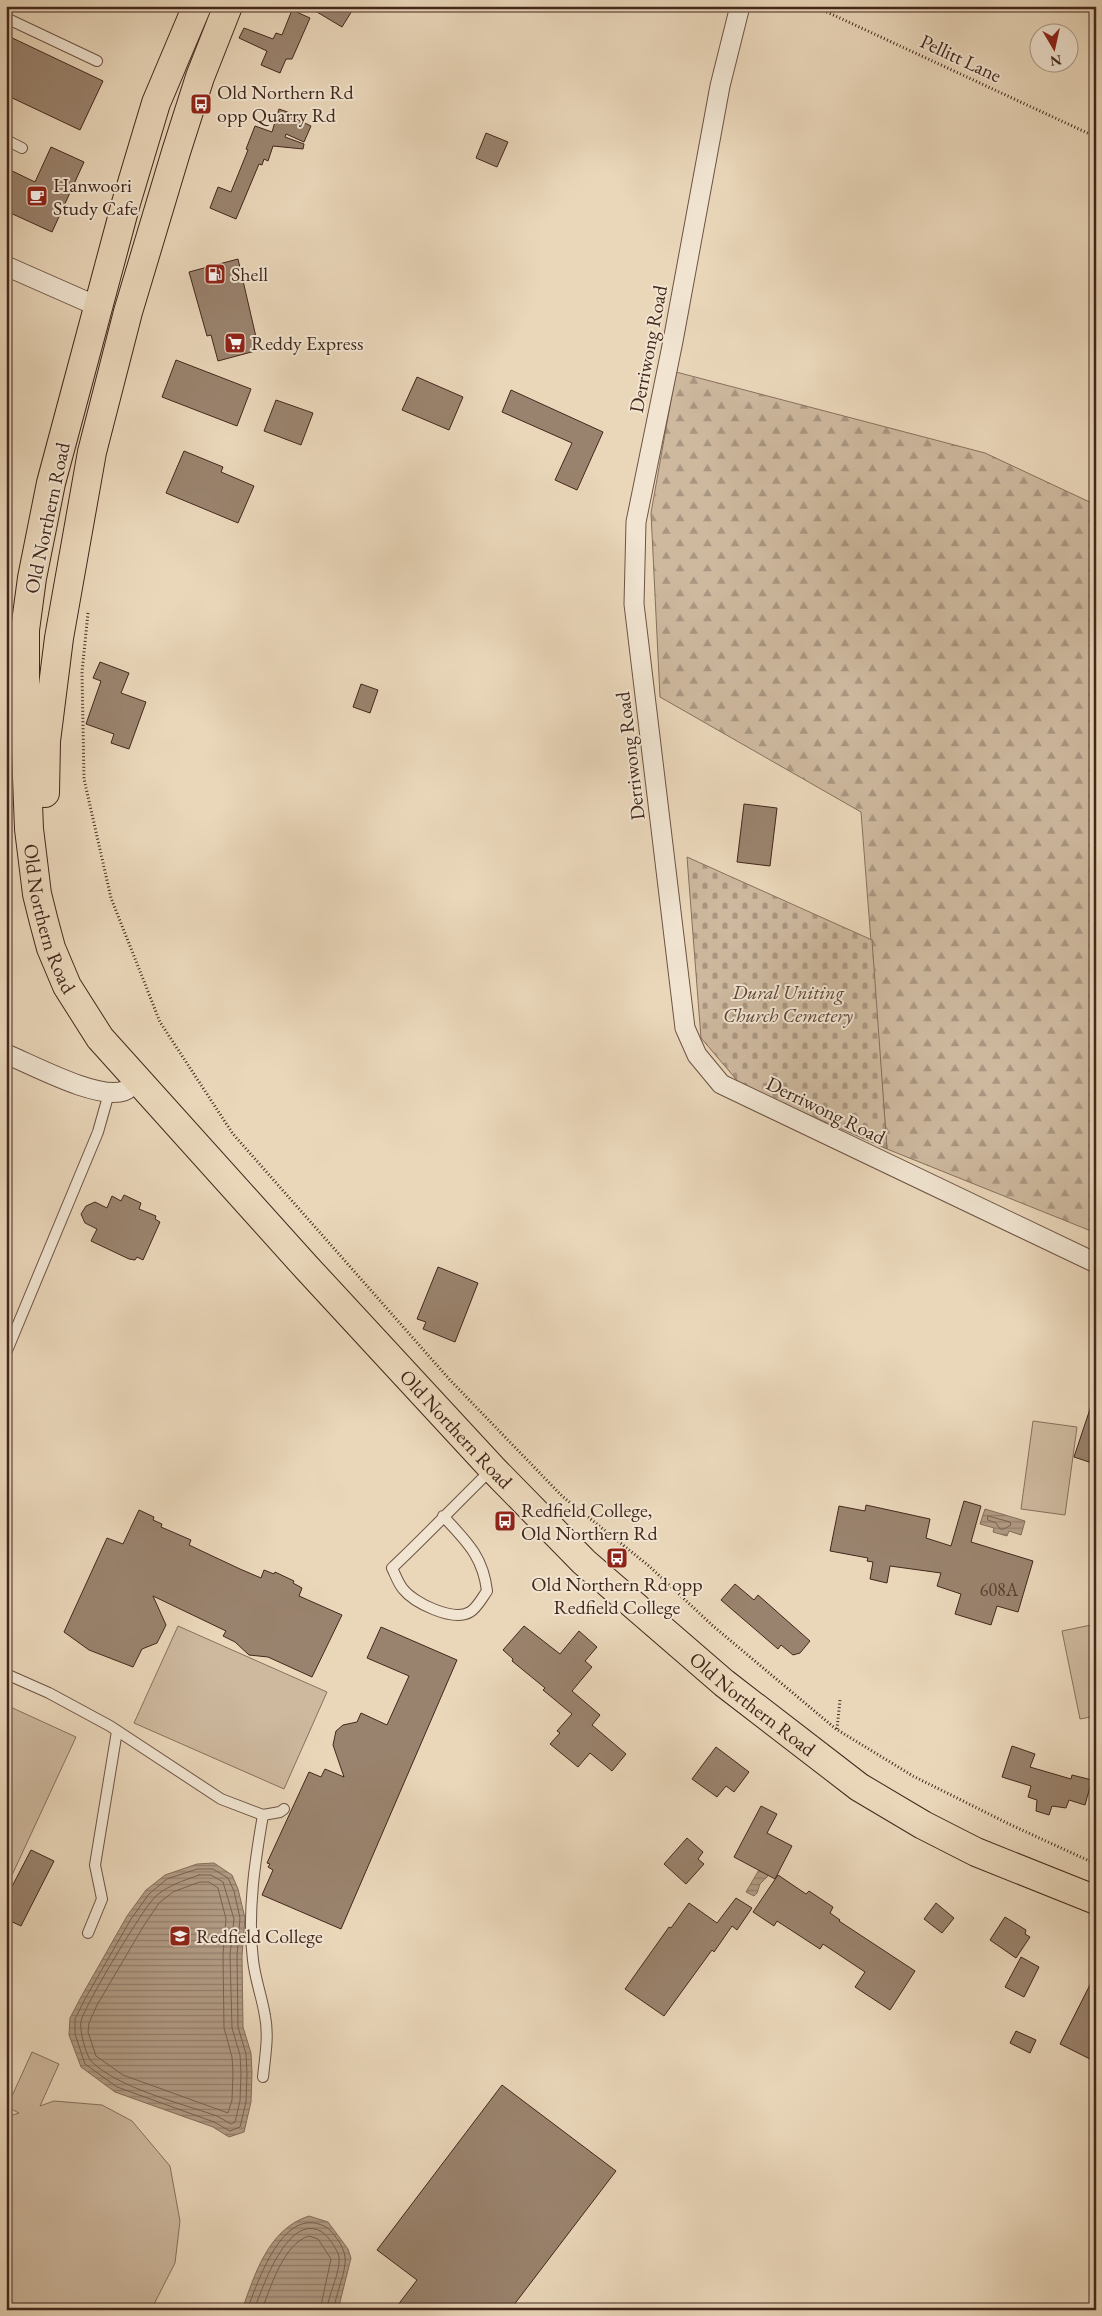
<svg xmlns="http://www.w3.org/2000/svg" width="1102" height="2316" viewBox="0 0 1102 2316" font-family="'EB Garamond',serif">
  <style>
    .forest { fill: url(#forest-firs); stroke: #88705e }
    .cemetery { fill: url(#cemetery-stones); stroke: #88705e }
    .pitch { fill: #ceb99f; stroke: #88705e }
    .water { fill: url(#water-rules); stroke: #856d5a }
    .lines { fill: none; stroke-linecap: round; stroke-linejoin: round }
    .shore { stroke: #7a6150; stroke-width: 1 }
    .building { fill: #9a836e; stroke: #43271c }
    .service-casing { stroke: #6d5344; stroke-width: 12 }
    .minor-casing { stroke: #6d5344; stroke-width: 21 }
    .primary-casing { stroke: #43271c; stroke-width: 30 }
    .path { stroke: #43271c; stroke-width: 3; stroke-dasharray: 1 2.5; stroke-linecap: butt }
    .service { stroke: #f1e5d2; stroke-width: 10 }
    .minor { stroke: #f1e5d2; stroke-width: 19 }
    .primary { stroke: #ead7ba; stroke-width: 28 }
    .labels { text-anchor: middle; dominant-baseline: central; stroke-width: 4; stroke-linejoin: round; paint-order: stroke }
    .number-label { font-size: 18px; fill: #593e30 }
    .street-label { font-size: 20px; fill: #43271c; stroke: #f1e5d2 }
    .poi-label { font-size: 20px; fill: #43271c; stroke: #f1e5d2; text-anchor: start }
    .park-label { font-size: 20px; font-style: italic; fill: #5f4436; stroke: #f1e5d2 }
  </style>
  <defs>
    <pattern id="forest-firs" width="22" height="20" patternUnits="userSpaceOnUse" patternTransform="scale(1.25)"><rect width="22" height="20" fill="#ceb99f"/><path d="M5 1l3.5 6h-7zM16 11l3.5 6h-7z" fill="#a99681"/></pattern>
    <pattern id="cemetery-stones" width="16" height="16" patternUnits="userSpaceOnUse" patternTransform="scale(1.25)"><rect width="16" height="16" fill="#ceb99f"/><path d="M2 7V4a2 2 0 0 1 4 0v3zM10 15v-3a2 2 0 0 1 4 0v3z" fill="#a99681"/></pattern>
    <pattern id="water-rules" width="6" height="5" patternUnits="userSpaceOnUse" patternTransform="scale(1.25)"><rect width="6" height="5" fill="#b19b84"/><path d="M0 2.5h6" fill="none" stroke="#927e6b"/></pattern>
  </defs>
  <rect width="100%" height="100%" fill="#ead7ba"/>
  <filter id="stains"><feTurbulence type="fractalNoise" baseFrequency=".004" numOctaves="4"/><feColorMatrix values="0 0 0 0 .2 0 0 0 0 .09 0 0 0 0 .02 0 0 0 .5 -.17"/></filter>
  <radialGradient id="worn" r=".72"><stop offset=".6" stop-color="#630" stop-opacity="0"/><stop offset="1" stop-color="#630" stop-opacity=".3"/></radialGradient>
  <polygon class="forest" points="676,372 985,453 1096,505 1096,1233 887,1149 861,812 660,697 651,513"/>
  <polygon class="cemetery" points="687,857 872,940 887,1149 741,1085 701,1038"/>
  <g class="pitch">
    <polygon points="1033,1421 1077,1427 1065,1515 1021,1509"/>
    <polygon points="1096,1624 1096,1716 1080,1719 1062,1631"/>
    <polygon points="178,1626 327,1692 284,1789 134,1723"/>
    <polygon points="6,1705 76,1737 6,1888"/>
    <polygon points="32,2052 59,2064 40,2106 54,2101 102,2105 132,2121 170,2166 180,2221 175,2263 151,2310 6,2310 6,2117 19,2113 7,2107"/>
  </g>
  <g class="water">
    <polygon points="985,1509 1025,1521 1021,1535 1009,1531 1007,1536 993,1532 994,1528 980,1524"/>
    <polygon points="214,1863 232,1875 238,1889 245,1918 242,1956 243,2027 251,2053 252,2073 251,2102 244,2132 229,2137 213,2127 115,2092 81,2067 69,2035 70,2018 81,1997 127,1916 146,1890 165,1875 197,1864"/>
    <polygon points="760,1868 768,1871 768,1876 760,1884 757,1893 754,1896 746,1892"/>
    <path d="M 309,2216 L 328,2222 L 348,2249 L 351,2258 L 338,2310 L 242,2310 C 255,2274 268,2229 309,2216 Z"/>
  </g>
  <g class="lines">
    <g class="shore">
      <polygon points="988,1516 1010,1522 1011,1525 1004,1529 1000,1529 996,1523 988,1520"/>
      <polygon points="198,1869 213,1869 228,1878 234,1891 240,1918 237,1956 238,2027 246,2054 247,2073 246,2102 240,2127 230,2131 214,2122 117,2087 85,2064 75,2034 75,2019 85,1999 131,1919 149,1894 167,1879"/>
      <path d="M 199,1875 L 211,1875 L 223,1882 L 234,1919 L 230,1955 L 232,2028 L 240,2055 L 241,2073 L 240,2101 L 235,2122 L 231,2124 L 217,2116 C 180,2103 118,2088 91,2061 C 86,2055 79,2030 81,2021 C 85,2005 143,1908 155,1897 C 168,1885 183,1881 199,1875 Z"/>
      <polygon points="200,1882 209,1882 218,1888 226,1919 223,1955 224,2028 232,2057 233,2073 232,2100 228,2113 123,2075 96,2056 88,2032 89,2023 97,2005 143,1927 159,1903 173,1892"/>
      <path d="M 247,2310 C 258,2282 282,2206 324,2226 C 333,2230 344,2247 345,2257 C 347,2271 335,2294 334,2310"/>
      <path d="M 254,2310 C 262,2289 288,2211 322,2232 C 328,2236 338,2250 339,2257 C 341,2272 328,2294 327,2310"/>
      <path d="M 262,2310 C 270,2288 284,2243 309,2236 L 318,2239 L 331,2259 L 320,2310"/>
    </g>
  </g>
  <g class="building">
    <polygon points="307,6 355,6 342,27"/>
    <polygon points="292,10 310,18 292,59 286,59 280,73 261,65 267,51 239,38 244,28 273,39 276,33 282,35"/>
    <polygon points="6,35 103,81 80,130 6,95"/>
    <polygon points="279,109 296,115 294,118 311,126 304,142 286,134 285,137 304,144 303,149 273,146 268,161 264,159 262,165 259,164 236,219 210,208 218,187 231,192 248,150 246,149 255,126 272,132"/>
    <polygon points="486,133 508,142 497,167 476,158"/>
    <polygon points="51,147 84,162 52,232 6,211 6,168 35,182"/>
    <polygon points="238,259 259,350 218,361 211,335 207,336 189,272"/>
    <polygon points="176,360 251,389 237,426 162,397"/>
    <polygon points="417,377 463,397 449,430 402,410"/>
    <polygon points="511,390 603,432 577,490 555,480 572,443 502,412"/>
    <polygon points="276,400 313,413 301,445 264,431"/>
    <polygon points="184,451 223,467 221,472 254,486 238,523 166,493"/>
    <polygon points="100,662 129,673 121,693 146,702 129,749 111,743 114,734 86,724 101,681 93,678"/>
    <polygon points="361,684 378,690 370,713 353,707"/>
    <polygon points="744,804 777,808 770,866 737,862"/>
    <polygon points="124,1195 141,1203 139,1209 156,1216 155,1219 160,1222 143,1260 137,1257 135,1260 129,1259 91,1241 97,1229 85,1223 81,1214 86,1206 95,1202 107,1208 112,1196 121,1201"/>
    <polygon points="438,1267 478,1283 455,1342 423,1329 426,1322 417,1319"/>
    <polygon points="1093,1400 1096,1400 1096,1452 1092,1463 1074,1457"/>
    <polygon points="964,1501 981,1506 971,1542 1033,1561 1018,1612 997,1606 991,1625 955,1614 961,1594 937,1586 941,1573 890,1566 887,1583 870,1579 873,1562 867,1561 868,1558 830,1551 839,1506 865,1511 866,1505 930,1519 926,1538 951,1546"/>
    <polygon points="139,1510 154,1517 153,1520 162,1524 161,1527 191,1540 189,1545 240,1569 261,1578 264,1570 274,1574 275,1572 294,1581 293,1583 302,1588 299,1596 342,1615 312,1677 268,1657 249,1655 235,1642 223,1636 226,1631 153,1596 166,1625 157,1643 142,1649 133,1667 89,1650 64,1632 107,1538 123,1544"/>
    <polygon points="735,1584 754,1600 758,1595 810,1641 800,1653 793,1655 781,1645 778,1649 721,1600"/>
    <polygon points="524,1626 560,1654 579,1631 597,1647 585,1661 592,1667 572,1691 600,1715 592,1725 626,1754 612,1771 590,1753 578,1767 550,1744 560,1733 557,1731 572,1714 543,1690 545,1688 512,1661 513,1659 503,1650"/>
    <polygon points="381,1627 457,1660 341,1929 262,1895 273,1870 268,1867 270,1864 267,1863 309,1772 321,1777 325,1769 344,1777 333,1745 336,1731 343,1725 357,1722 361,1713 387,1725 409,1676 367,1658"/>
    <polygon points="1012,1746 1035,1754 1030,1767 1071,1779 1072,1775 1092,1780 1085,1805 1069,1800 1066,1808 1052,1806 1049,1815 1036,1811 1037,1800 1028,1797 1031,1786 1002,1777"/>
    <polygon points="716,1747 749,1772 734,1792 726,1786 717,1797 692,1779"/>
    <polygon points="761,1806 777,1814 767,1833 792,1846 775,1879 734,1857"/>
    <polygon points="687,1838 703,1852 698,1859 704,1864 686,1884 664,1864"/>
    <polygon points="31,1850 54,1861 21,1926 6,1919 6,1898"/>
    <polygon points="778,1875 806,1894 809,1891 833,1907 830,1913 840,1920 839,1921 915,1971 890,2010 855,1987 865,1972 823,1944 820,1949 777,1921 774,1926 753,1912"/>
    <polygon points="736,1898 752,1908 737,1930 732,1926 714,1952 712,1950 664,2016 625,1989 669,1927 671,1928 689,1903 717,1923"/>
    <polygon points="936,1903 954,1918 942,1933 924,1919"/>
    <polygon points="1005,1917 1026,1930 1025,1934 1030,1937 1016,1958 990,1940"/>
    <polygon points="1021,1957 1039,1967 1024,1997 1005,1987"/>
    <polygon points="1096,1973 1096,2062 1060,2044"/>
    <polygon points="1016,2031 1036,2040 1030,2053 1010,2043"/>
    <polygon points="502,2085 616,2171 510,2310 394,2310 417,2280 377,2250"/>
  </g>
  <g class="lines">
    <g class="service-casing">
      <g id="service">
        <polyline points="6,18 97,61"/>
        <polyline points="6,140 22,148"/>
        <polyline points="6,1353 98,1132 109,1093"/>
        <path d="M 443,1516 C 466,1541 483,1556 487,1591 C 482,1598 477,1608 470,1612 C 453,1622 414,1603 403,1589 C 398,1583 395,1574 392,1568 C 426,1536 458,1502 492,1469"/>
        <polyline points="6,1674 49,1693 110,1726 221,1799 263,1815 280,1812 284,1809"/>
        <polyline points="88,1933 102,1899 95,1865 117,1731"/>
        <path d="M 263,2077 C 265,2057 269,2036 265,2016 C 262,1997 255,1979 253,1960 C 247,1913 255,1861 263,1815"/>
      </g>
    </g>
    <g class="minor-casing">
      <g id="minor">
        <polyline points="740,6 720,86 673,341 636,522 634,604 685,1028 697,1055 721,1084 1096,1263"/>
        <polyline points="6,266 99,307"/>
        <path d="M 6,1054 C 33,1065 97,1100 124,1091 C 129,1089 135,1083 139,1079"/>
      </g>
    </g>
    <g class="primary-casing">
      <g id="primary">
        <path id="s1" d="M 197,6 L 156,103 L 126,203 L 51,483 L 32,578 L 25,630 L 25,725 L 29,829 L 37,894 L 44,922 L 51,948 L 67,986 L 100,1038 L 307,1268 L 492,1468 L 584,1562 L 724,1683 L 859,1787 L 923,1825 L 976,1852 L 1096,1900"/>
        <polyline points="45,793 46,741 59,638 92,452 128,312 176,152 200,77 228,6"/>
      </g>
    </g>
    <g class="path">
      <polyline points="814,6 1096,137"/>
      <polyline points="88,613 82,672 84,779 111,898 160,1022 233,1134 450,1380 562,1496 649,1566 713,1626 836,1729 913,1776 1011,1825 1096,1864"/>
      <polyline points="837,1729 840,1700"/>
    </g>
    <use href="#service" class="service"/>
    <use href="#minor" class="minor"/>
    <use href="#primary" class="primary"/>
  </g>
  <defs>
    <g id="bus-square" transform="scale(1.125)"><rect x="-9" y="-9" width="18" height="18" rx="4" fill="#8f2418" stroke="#f1e5d2"/><path d="M-5-6H5V4H4V6H2V4H-2V6H-4V4H-5ZM-3.5-4V0h7V-4ZM-3.5 1.2v1.5H-2V1.2ZM2 1.2v1.5H3.5V1.2Z" fill="#fff"/></g>
    <g id="cafe-square" transform="scale(1.125)"><rect x="-9" y="-9" width="18" height="18" rx="4" fill="#8f2418" stroke="#f1e5d2"/><path d="M-5.5-4.5H6V0H3Q3 3.5 0 3.5H-2.5Q-5.5 3.5-5.5 0ZM3-3.2v2h1.7v-2ZM-6 4.5H4V6H-6Z" fill="#fff"/></g>
    <g id="fuel-square" transform="scale(1.125)"><rect x="-9" y="-9" width="18" height="18" rx="4" fill="#8f2418" stroke="#f1e5d2"/><path d="M-5.5-6h7V0h2V4h1.3V-2.5L3-4.5l.8-.8L6-3V5H2.5V1h-1V6h-7ZM-4.2-4.7v3.2H.2V-4.7Z" fill="#fff"/></g>
    <g id="supermarket-square" transform="scale(1.125)"><rect x="-9" y="-9" width="18" height="18" rx="4" fill="#8f2418" stroke="#f1e5d2"/><path d="M-6-5.5h2.5l.6 2H6L4.5 2H-2.5L-4.4-4H-6ZM-1.5 3.2a1.3 1.3 0 1 0 .1 0ZM3 3.2a1.3 1.3 0 1 0 .1 0Z" fill="#fff"/></g>
    <g id="school-square" transform="scale(1.125)"><rect x="-9" y="-9" width="18" height="18" rx="4" fill="#8f2418" stroke="#f1e5d2"/><path d="M0-5L7-2L0 1L-7-2ZM-4 1L0 2.5L4 1V4Q0 6-4 4Z" fill="#fff"/></g>
  </defs>
  <g fill-rule="evenodd">
    <use href="#bus-square" x="201" y="104"/>
    <use href="#cafe-square" x="37" y="196"/>
    <use href="#fuel-square" x="215" y="274"/>
    <use href="#supermarket-square" x="235" y="343"/>
    <use href="#bus-square" x="505" y="1521"/>
    <use href="#bus-square" x="617" y="1558"/>
    <use href="#school-square" x="180" y="1936"/>
  </g>
  <g class="labels">
    <g class="number-label">
      <text x="999" y="1589">608A</text>
    </g>
    <g class="street-label">
      <text transform="translate(961 58) rotate(25)">Pellitt Lane</text>
      <text transform="translate(648 349) rotate(-79)">Derriwong Road</text>
      <text transform="translate(47 518) rotate(-78)">Old Northern Road</text>
      <text transform="translate(630 756) rotate(-97)">Derriwong Road</text>
      <text stroke="none"><textPath href="#s1" startOffset="940">Old Northern Road</textPath></text>
      <text transform="translate(826 1110) rotate(26)">Derriwong Road</text>
      <text stroke="none"><textPath href="#s1" startOffset="1601">Old Northern Road</textPath></text>
      <text stroke="none"><textPath href="#s1" startOffset="2006">Old Northern Road</textPath></text>
    </g>
    <g class="poi-label">
      <text x="217" y="92">Old Northern Rd<tspan x="217" dy="23">opp Quarry Rd</tspan></text>
      <text x="53" y="185">Hanwoori<tspan x="53" dy="23">Study Cafe</tspan></text>
      <text x="231" y="274">Shell</text>
      <text x="251" y="343">Reddy Express</text>
      <text x="521" y="1510">Redfield College,<tspan x="521" dy="23">Old Northern Rd</tspan></text>
      <text x="617" y="1584" text-anchor="middle">Old Northern Rd opp<tspan x="617" dy="23">Redfield College</tspan></text>
      <text x="196" y="1936">Redfield College</text>
    </g>
    <g class="park-label">
      <text x="788" y="992">Dural Uniting<tspan x="788" dy="23">Church Cemetery</tspan></text>
    </g>
  </g>
  <rect width="1102" height="2316" fill="none" stroke="#ead7ba" stroke-width="25"/>
  <rect x="8" y="8" width="1087" height="2301" fill="none" stroke="#43271c" stroke-width="2.5"/>
  <rect x="12" y="12" width="1077" height="2291" fill="none" stroke="#43271c"/>
  <g transform="translate(1054 48) rotate(171)"><circle r="24" fill="#f1e5d2" stroke="#ab9989"/>
  <path d="M0-4L9 19L0 12L-9 19Z" fill="#8f2418"/>
  <text y="-8" font-size="14" font-weight="bold" text-anchor="middle" fill="#43271c">N</text>
  </g>
  <rect width="100%" height="100%" filter="url(#stains)"/>
  <rect width="100%" height="100%" fill="url(#worn)"/>
</svg>
